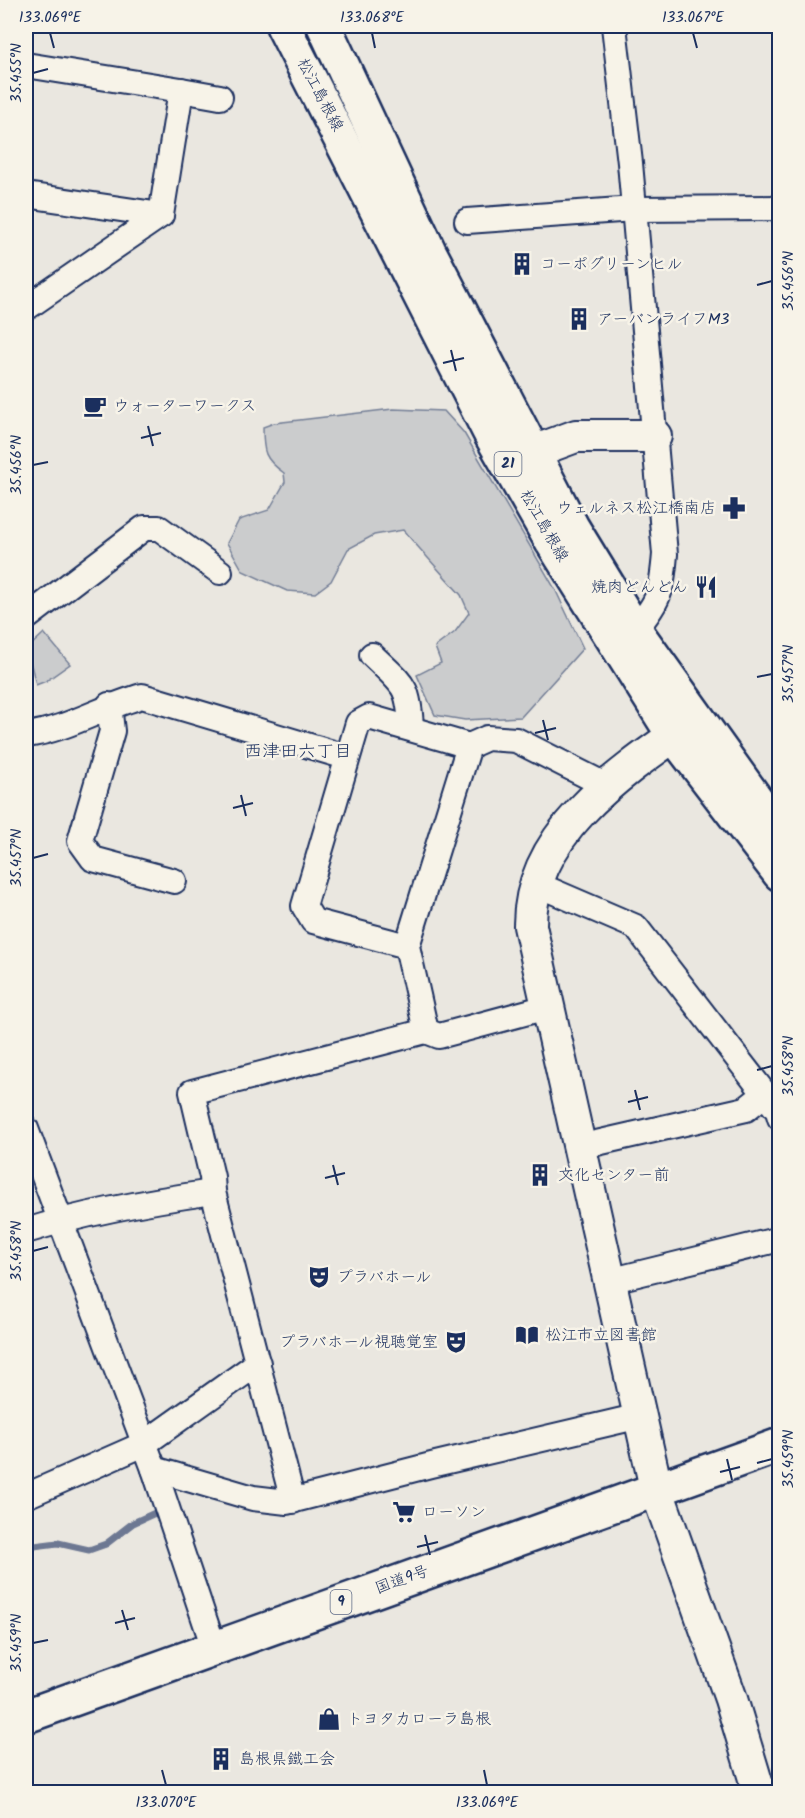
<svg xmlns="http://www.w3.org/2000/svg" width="805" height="1818" viewBox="0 0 805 1818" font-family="Kalam,'Klee One',sans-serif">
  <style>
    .green { fill: #cbcccd; stroke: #737e96; stroke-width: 1.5 }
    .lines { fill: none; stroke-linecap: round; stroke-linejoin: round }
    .stream { stroke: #6d7892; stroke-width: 7 }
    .minor-casing { stroke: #1b2f5e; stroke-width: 28 }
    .tertiary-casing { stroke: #1b2f5e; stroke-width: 36 }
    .primary-casing { stroke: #1b2f5e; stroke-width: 38 }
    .trunk-casing { stroke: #1b2f5e; stroke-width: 38 }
    .minor { stroke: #f7f3e8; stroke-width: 24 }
    .tertiary { stroke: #f7f3e8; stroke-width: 32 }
    .primary { stroke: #f7f3e8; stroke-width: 33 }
    .trunk { stroke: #f7f3e8; stroke-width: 33 }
    .ticks { fill: none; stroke: #1b2f5e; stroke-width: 2 }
    .labels { text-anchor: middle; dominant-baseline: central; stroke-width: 5; stroke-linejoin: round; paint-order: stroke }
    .shield { fill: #f7f3e8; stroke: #5d6a87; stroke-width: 1.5 }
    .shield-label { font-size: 15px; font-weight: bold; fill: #1b2f5e }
    .street-label { font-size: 16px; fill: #1b2f5e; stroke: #f7f3e8 }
    .poi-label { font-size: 16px; fill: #1b2f5e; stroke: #f7f3e8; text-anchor: start }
    .neighbourhood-label { font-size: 18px; fill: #1b2f5e; stroke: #f7f3e8 }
    .neatline { fill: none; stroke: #1b2f5e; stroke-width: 2 }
    .ticks-label { font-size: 15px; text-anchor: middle; fill: #1b2f5e }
  </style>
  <rect width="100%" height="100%" fill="#eae7e0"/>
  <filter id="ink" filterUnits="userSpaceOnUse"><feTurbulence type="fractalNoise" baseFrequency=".0167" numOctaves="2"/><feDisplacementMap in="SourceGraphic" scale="12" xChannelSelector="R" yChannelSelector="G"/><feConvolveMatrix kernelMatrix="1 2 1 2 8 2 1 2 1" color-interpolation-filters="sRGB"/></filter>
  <g filter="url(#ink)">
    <g class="green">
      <path d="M 393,409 L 444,411 L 464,433 L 555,589 L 583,648 L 521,717 L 465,720 L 435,715 L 417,675 L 441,663 L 435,647 L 455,632 L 469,613 L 461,595 L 403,530 L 374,535 L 348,549 L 331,581 L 315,593 L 287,591 L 243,571 L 227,543 L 239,520 L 269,510 L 285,482 L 284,473 C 264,459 263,452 263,427 L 274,423 Z"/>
      <polygon points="44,633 70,664 46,681 36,685 27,649"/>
    </g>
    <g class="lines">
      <polyline class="stream" points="26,1547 58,1543 89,1550 106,1544 133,1523 155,1513"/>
      <g class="minor-casing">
        <g id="minor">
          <path d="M 614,26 L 630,163 L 665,554 C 662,591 660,600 635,630"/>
          <polyline points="26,65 181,90 161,215 26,308"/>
          <polyline points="181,90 220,97"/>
          <polyline points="26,195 161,215"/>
          <polyline points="467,221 634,209 780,208"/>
          <polyline points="26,618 144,528 159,528 220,572"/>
          <path d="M 372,655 C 403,685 409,684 411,728"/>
          <polyline points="109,705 112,731 80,841 93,859 174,881"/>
          <path d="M 26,735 C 67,730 102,707 142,696 L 346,757"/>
          <polyline points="536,884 636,927 765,1094 746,1109 579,1147"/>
          <polyline points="407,946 313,921 304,906 358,723 369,717 469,746"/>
          <polyline points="426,1031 407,946 469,746 487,738 516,740 609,787"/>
          <polyline points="765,1094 778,1111 780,1118"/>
          <polyline points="26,1129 154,1469 214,1648"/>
          <path d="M 26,1231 C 87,1212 149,1201 213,1192"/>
          <polyline points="609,1281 780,1239"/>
          <polyline points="154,1469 253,1498 287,1502 431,1465 640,1416"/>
          <polyline points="26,1496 144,1444 258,1363"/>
          <polyline points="293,1501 213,1192 212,1177 192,1092 426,1031 439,1036 547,1007"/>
        </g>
      </g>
      <g class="tertiary-casing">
        <g id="tertiary">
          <polyline points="533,452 576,436 655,436"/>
          <path d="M 695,721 C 626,769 529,831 530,926 L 656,1488 L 731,1699 L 759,1792"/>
        </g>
      </g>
      <g class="primary-casing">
        <g id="primary">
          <polyline points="283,26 491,435 552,542 674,736 780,874"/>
          <polyline points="324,26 429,251 572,527 635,630 780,833"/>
        </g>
      </g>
      <g class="trunk-casing">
        <polyline id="trunk" points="26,1716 780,1445"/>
      </g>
      <use href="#minor" class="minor"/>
      <use href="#tertiary" class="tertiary"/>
      <use href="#primary" class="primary"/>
      <use href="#trunk" class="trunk"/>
    </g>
  </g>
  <path class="ticks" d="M 50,33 L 54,48M 372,33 L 375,48M 693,33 L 697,48M 33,73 L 48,69M 757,285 L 772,281M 451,350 L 456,371M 443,363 L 464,358M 148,426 L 153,446M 141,438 L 161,433M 33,465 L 48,462M 757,677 L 772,674M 543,720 L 548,740M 535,733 L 556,728M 241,795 L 246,816M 233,808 L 253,803M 33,858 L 48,854M 757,1070 L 772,1066M 635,1090 L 640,1110M 628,1102 L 648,1097M 333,1165 L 338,1185M 325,1178 L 345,1173M 33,1251 L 48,1247M 727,1459 L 732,1480M 757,1463 L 772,1459M 720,1472 L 740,1467M 425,1535 L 430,1555M 417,1547 L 438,1542M 122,1610 L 128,1630M 115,1623 L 135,1618M 33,1643 L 48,1640M 162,1770 L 166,1785M 484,1770 L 487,1785"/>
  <defs>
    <g id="building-bare" transform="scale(1.8)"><path d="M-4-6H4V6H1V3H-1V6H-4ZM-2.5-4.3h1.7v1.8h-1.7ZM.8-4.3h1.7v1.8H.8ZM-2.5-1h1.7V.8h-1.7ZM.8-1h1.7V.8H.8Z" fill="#1b2f5e" stroke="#f7f3e8" stroke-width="2.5" paint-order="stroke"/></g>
    <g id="cafe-bare" transform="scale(1.8)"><path d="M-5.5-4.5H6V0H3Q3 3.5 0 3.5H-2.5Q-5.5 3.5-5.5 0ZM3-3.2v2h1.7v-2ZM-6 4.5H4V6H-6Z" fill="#1b2f5e" stroke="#f7f3e8" stroke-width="2.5" paint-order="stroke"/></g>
    <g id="pharmacy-bare" transform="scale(1.8)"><path d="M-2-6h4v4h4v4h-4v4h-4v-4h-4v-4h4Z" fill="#1b2f5e" stroke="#f7f3e8" stroke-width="2.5" paint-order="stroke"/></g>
    <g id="restaurant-bare" transform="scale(1.8)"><path d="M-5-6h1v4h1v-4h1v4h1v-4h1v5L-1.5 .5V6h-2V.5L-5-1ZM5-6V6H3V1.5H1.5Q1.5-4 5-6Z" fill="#1b2f5e" stroke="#f7f3e8" stroke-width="2.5" paint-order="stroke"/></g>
    <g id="theatre-bare" transform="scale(1.8)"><path d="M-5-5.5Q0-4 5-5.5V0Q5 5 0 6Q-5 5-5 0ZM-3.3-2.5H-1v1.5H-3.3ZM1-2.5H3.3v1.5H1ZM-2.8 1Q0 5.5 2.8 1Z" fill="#1b2f5e" stroke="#f7f3e8" stroke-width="2.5" paint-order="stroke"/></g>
    <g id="library-bare" transform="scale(1.8)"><path d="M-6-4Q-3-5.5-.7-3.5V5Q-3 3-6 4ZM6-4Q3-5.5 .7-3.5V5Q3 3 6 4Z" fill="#1b2f5e" stroke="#f7f3e8" stroke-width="2.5" paint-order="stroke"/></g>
    <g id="supermarket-bare" transform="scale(1.8)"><path d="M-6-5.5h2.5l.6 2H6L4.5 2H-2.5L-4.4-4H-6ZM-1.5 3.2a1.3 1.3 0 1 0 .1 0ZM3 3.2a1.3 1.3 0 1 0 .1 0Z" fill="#1b2f5e" stroke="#f7f3e8" stroke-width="2.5" paint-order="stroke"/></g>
    <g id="shop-bare" transform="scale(1.8)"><path d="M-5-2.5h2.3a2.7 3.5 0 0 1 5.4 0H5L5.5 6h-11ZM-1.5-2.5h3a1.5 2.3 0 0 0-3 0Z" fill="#1b2f5e" stroke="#f7f3e8" stroke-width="2.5" paint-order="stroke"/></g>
  </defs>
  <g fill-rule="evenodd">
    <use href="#building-bare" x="522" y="264"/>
    <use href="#building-bare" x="579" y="319"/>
    <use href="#cafe-bare" x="95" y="406"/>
    <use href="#pharmacy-bare" x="734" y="508"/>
    <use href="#restaurant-bare" x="706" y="587"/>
    <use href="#building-bare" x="540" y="1175"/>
    <use href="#theatre-bare" x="319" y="1277"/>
    <use href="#library-bare" x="527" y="1335"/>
    <use href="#theatre-bare" x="456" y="1342"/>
    <use href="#supermarket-bare" x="404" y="1512"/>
    <use href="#shop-bare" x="329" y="1719"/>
    <use href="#building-bare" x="221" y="1759"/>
  </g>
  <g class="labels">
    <g class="shield">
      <rect x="494.5" y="452" width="27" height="24" rx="4.5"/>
      <rect x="330.5" y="1590" width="21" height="24" rx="4.5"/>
    </g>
    <g class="shield-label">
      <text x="508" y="464">21</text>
      <text x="341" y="1602">9</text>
    </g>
    <g class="street-label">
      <text transform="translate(320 95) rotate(62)">松江島根線</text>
      <text transform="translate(544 526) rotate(60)">松江島根線</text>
      <text transform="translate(402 1580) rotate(-20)">国道9号</text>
    </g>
    <g class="poi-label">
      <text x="540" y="264">コーポグリーンヒル</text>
      <text x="597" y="319">アーバンライフM3</text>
      <text x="113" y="406">ウォーターワークス</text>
      <text x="716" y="508" text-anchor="end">ウェルネス松江橋南店</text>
      <text x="688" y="587" text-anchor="end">焼肉どんどん</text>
      <text x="558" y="1175">文化センター前</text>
      <text x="337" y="1277">プラバホール</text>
      <text x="545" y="1335">松江市立図書館</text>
      <text x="438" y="1342" text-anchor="end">プラバホール視聴覚室</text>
      <text x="422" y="1512">ローソン</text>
      <text x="347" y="1719">トヨタカローラ島根</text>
      <text x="239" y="1759">島根県鐵工会</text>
    </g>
    <g class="neighbourhood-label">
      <text x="298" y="752">西津田六丁目</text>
    </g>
  </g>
  <rect width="805" height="1818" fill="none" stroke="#f7f3e8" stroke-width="66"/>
  <rect x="33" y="33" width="739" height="1752" class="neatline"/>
  <g class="ticks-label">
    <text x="50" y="22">133.069°E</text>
    <text x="372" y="22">133.068°E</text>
    <text x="693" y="22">133.067°E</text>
    <text transform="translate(16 73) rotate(-90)" y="5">35.455°N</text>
    <text transform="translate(788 281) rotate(-90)" y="5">35.456°N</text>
    <text transform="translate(16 465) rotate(-90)" y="5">35.456°N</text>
    <text transform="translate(788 674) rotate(-90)" y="5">35.457°N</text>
    <text transform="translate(16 858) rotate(-90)" y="5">35.457°N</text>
    <text transform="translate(788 1066) rotate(-90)" y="5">35.458°N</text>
    <text transform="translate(16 1251) rotate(-90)" y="5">35.458°N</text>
    <text transform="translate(788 1459) rotate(-90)" y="5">35.459°N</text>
    <text transform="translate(16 1643) rotate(-90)" y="5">35.459°N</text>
    <text x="166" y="1807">133.070°E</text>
    <text x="487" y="1807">133.069°E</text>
  </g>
</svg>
